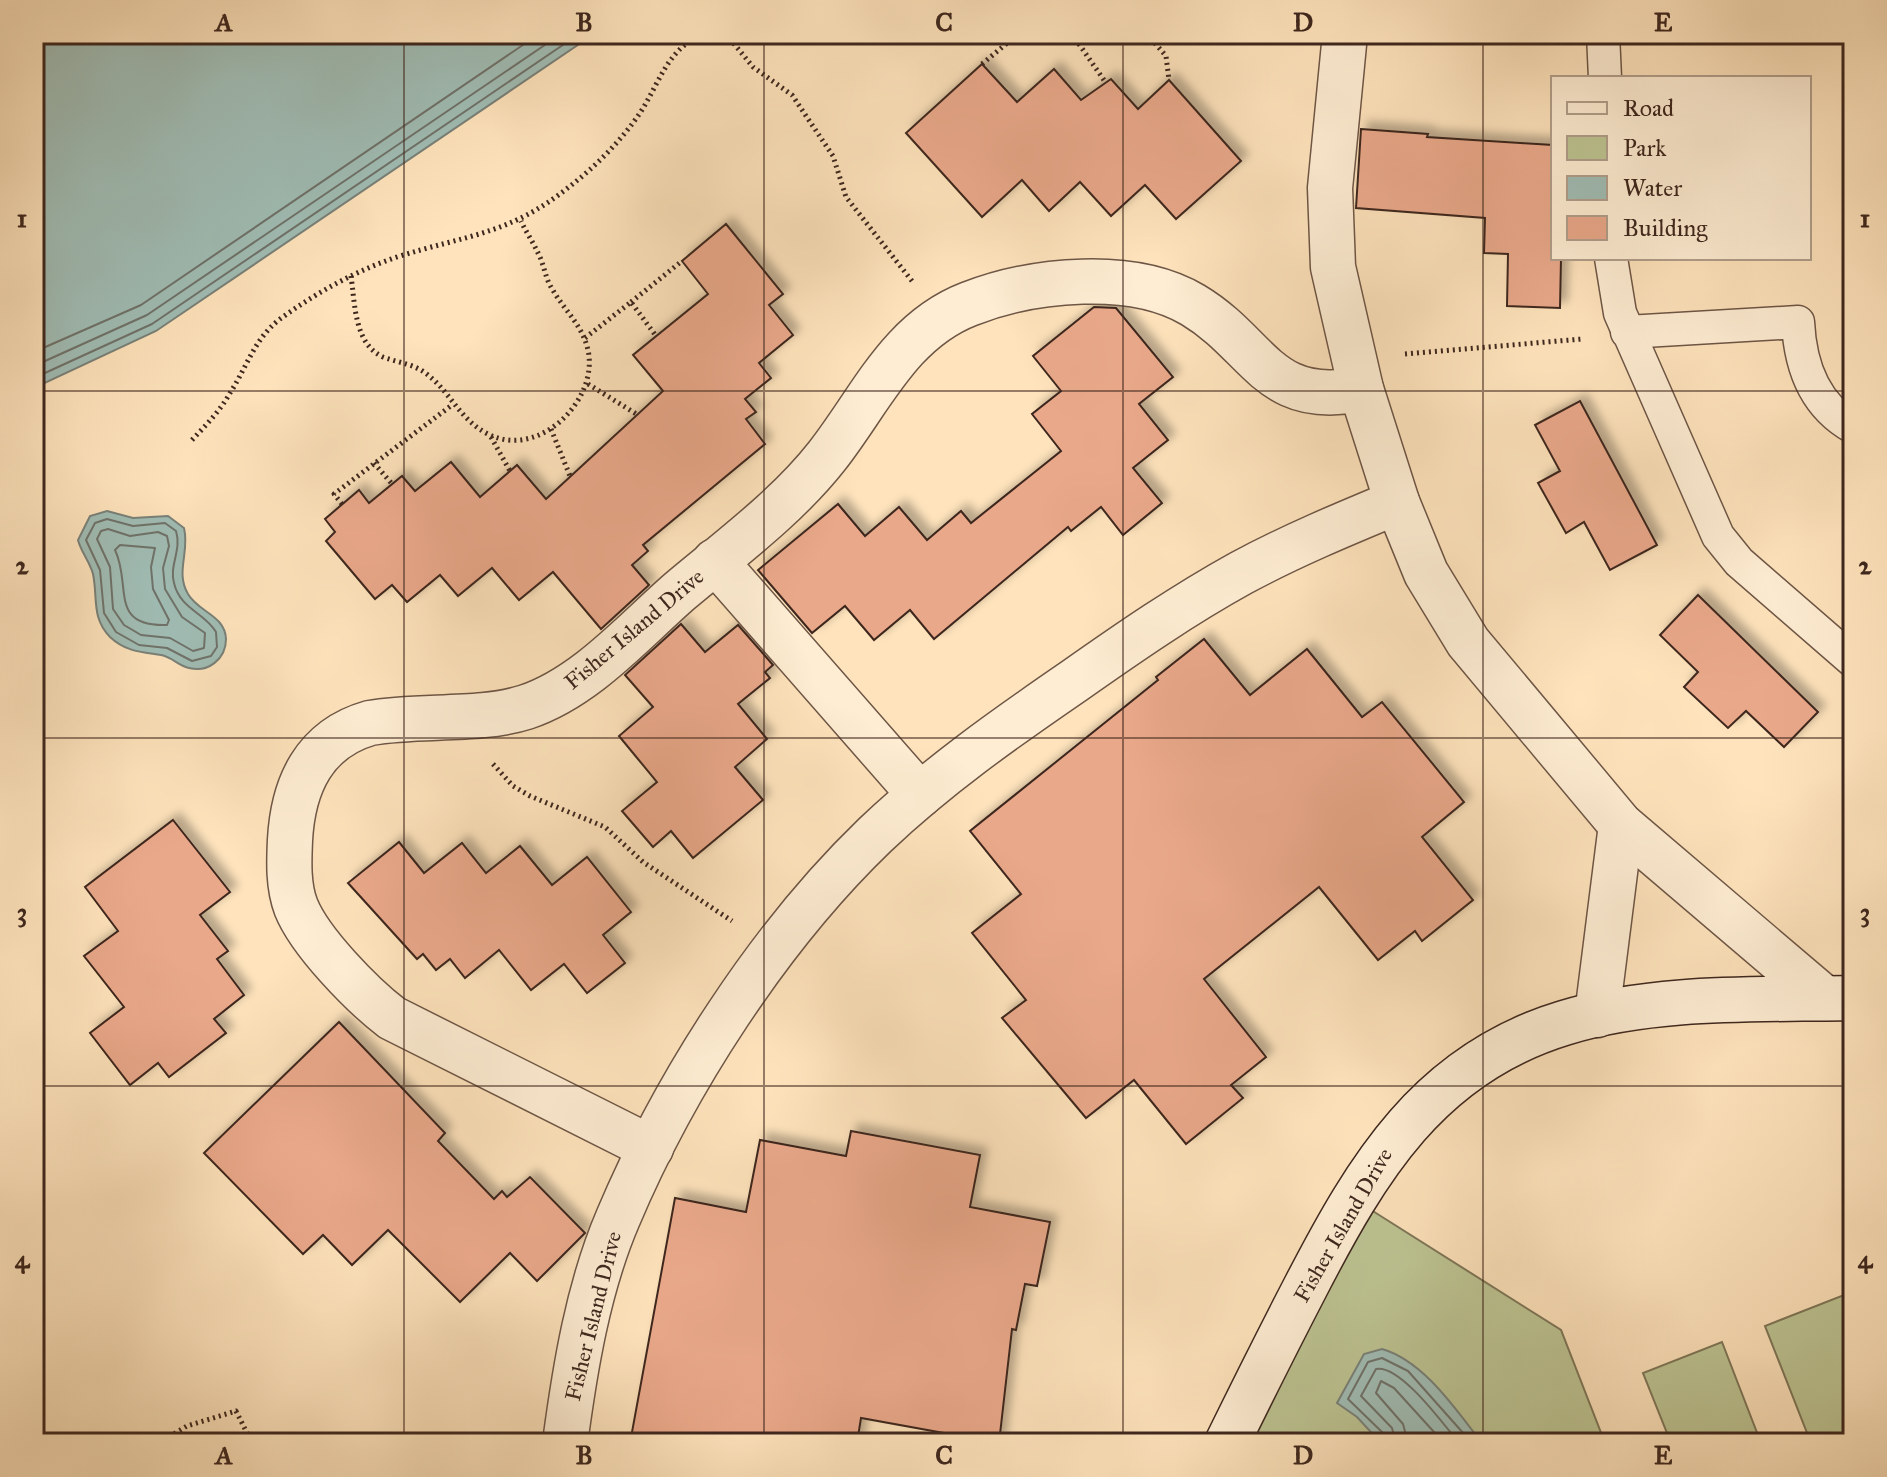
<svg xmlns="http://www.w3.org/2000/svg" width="1887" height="1477" viewBox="0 0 1887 1477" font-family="'IM FELL Great Primer',serif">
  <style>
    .green { fill: #bdc493; stroke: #7e7658; stroke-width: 2 }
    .water { fill: #a0bdb5; stroke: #798179; stroke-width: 2 }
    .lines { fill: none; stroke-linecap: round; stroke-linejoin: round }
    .shore { stroke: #6f726a; stroke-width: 2 }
    .building { fill: #e9a88a; stroke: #3e271e; stroke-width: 2; filter: url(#shadow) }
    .lane-casing { stroke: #6e5646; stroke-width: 35 }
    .street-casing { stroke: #6e5646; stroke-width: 47 }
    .secondary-casing { stroke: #3e271e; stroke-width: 47 }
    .path { stroke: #3e271e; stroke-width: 5; stroke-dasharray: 2 4; stroke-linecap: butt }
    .lane { stroke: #feedd3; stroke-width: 32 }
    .street { stroke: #feedd3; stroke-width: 44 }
    .secondary { stroke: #feedd3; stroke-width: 44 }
    .grid { fill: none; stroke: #3e271e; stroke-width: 2; stroke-opacity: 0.55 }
    .labels { text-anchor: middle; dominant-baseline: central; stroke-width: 6; stroke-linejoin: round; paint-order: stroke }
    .street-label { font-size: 22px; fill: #3e271e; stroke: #feedd3 }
    .neatline { fill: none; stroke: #3e271e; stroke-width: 3 }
    .grid-label { font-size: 26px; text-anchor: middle; font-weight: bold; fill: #3e271e }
  </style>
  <defs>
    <filter id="shadow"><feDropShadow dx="7" dy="-7" stdDeviation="4" flood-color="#0004"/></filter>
  </defs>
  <rect width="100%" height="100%" fill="#fee3bc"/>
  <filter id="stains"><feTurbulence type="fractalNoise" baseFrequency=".0025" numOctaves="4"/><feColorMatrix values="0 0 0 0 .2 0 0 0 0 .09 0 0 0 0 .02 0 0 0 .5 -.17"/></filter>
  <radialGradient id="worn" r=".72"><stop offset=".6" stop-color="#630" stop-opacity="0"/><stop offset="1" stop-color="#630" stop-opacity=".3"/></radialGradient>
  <g class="green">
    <polygon points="1368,1208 1561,1330 1605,1443 1249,1443"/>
    <polygon points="1844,1295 1853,1319 1853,1443 1811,1443 1765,1326"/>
    <polygon points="1722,1342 1761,1443 1671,1443 1643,1373"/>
  </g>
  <g class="water">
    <polygon points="34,34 594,34 156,331 34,388"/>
    <path d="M 107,511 L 133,518 L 168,516 L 184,528 C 190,552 175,572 188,594 C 198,612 225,615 226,639 C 226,659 208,673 189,668 C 179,666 172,657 161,655 C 142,652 126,652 110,637 C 91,617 98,598 93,574 C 90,562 81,552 78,540 L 90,516 Z"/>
    <path d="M 1382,1349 C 1424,1361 1456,1410 1482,1443 L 1381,1443 L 1357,1417 L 1337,1403 L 1364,1354 Z"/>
  </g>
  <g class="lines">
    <g class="shore">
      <polyline points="34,352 141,305 539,34"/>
      <polyline points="34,366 147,315 561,34"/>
      <polyline points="34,378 152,324 579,34"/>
      <path d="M 107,519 L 133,526 L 165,523 L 176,531 C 182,550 169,565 174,583 C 180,609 205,613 216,632 L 217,647 L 211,656 L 192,661 L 167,648 L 139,645 L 116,632 L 104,613 L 100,570 L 86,540 L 95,523 Z"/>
      <polygon points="108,529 130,536 158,532 167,536 169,546 163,568 165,589 182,617 205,633 204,648 193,651 170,638 141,635 124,625 113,609 110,567 97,539 101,531"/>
      <path d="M 120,545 L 155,548 L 151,567 L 153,589 L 169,620 L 167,625 C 108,627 132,585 115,550 Z"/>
      <polyline points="1386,1443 1384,1434 1348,1399 1368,1362 1382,1358 1408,1371 1472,1443"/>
      <path d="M 1396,1443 L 1392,1428 L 1361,1396 L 1376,1369 C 1400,1364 1444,1425 1459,1443"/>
      <polyline points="1408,1443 1403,1424 1376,1393 1381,1381 1394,1388 1444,1443"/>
    </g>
  </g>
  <g class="building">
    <polygon points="982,64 1017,102 1054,69 1081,100 1111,79 1138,109 1169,80 1241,161 1176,219 1145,185 1111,216 1080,182 1049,211 1022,180 982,217 906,133"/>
    <polygon points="1361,129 1428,134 1427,137 1553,145 1553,258 1561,258 1560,308 1507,306 1508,254 1484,253 1485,218 1356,208"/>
    <polygon points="726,224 783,294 769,305 793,335 759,363 771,378 745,399 756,412 746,419 765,444 643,545 648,551 632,565 649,585 601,629 553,572 519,600 492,568 458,596 440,575 407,602 392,585 375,599 326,541 335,532 325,519 359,490 369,503 402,476 415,491 451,462 480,497 517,465 546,499 663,391 633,355 708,294 682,261"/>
    <polygon points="1094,307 1116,308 1173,377 1139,404 1168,440 1133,468 1162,503 1123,535 1101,507 1071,531 1068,527 934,639 910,610 874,640 845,606 812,633 758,570 838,504 865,536 899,507 927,540 961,511 971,523 1061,451 1032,414 1061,391 1033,356"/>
    <polygon points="1580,401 1657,545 1610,570 1584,522 1566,533 1538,483 1560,471 1535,425"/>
    <polygon points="1698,595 1818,712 1784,747 1746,711 1728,728 1684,687 1698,672 1660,635"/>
    <polygon points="681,624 705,652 738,625 773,665 765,672 770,678 738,704 767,739 735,767 763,800 693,858 671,831 653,847 622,811 657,782 619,736 653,707 625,675"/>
    <polygon points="1204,639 1250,695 1307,649 1362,717 1382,702 1464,802 1422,837 1473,900 1422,941 1415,931 1378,960 1319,887 1204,979 1266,1057 1231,1085 1243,1098 1186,1144 1134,1080 1086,1118 1002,1018 1026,1000 972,933 1021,894 970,831 1158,680 1156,677"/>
    <polygon points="173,820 230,892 200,915 228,951 217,959 244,995 214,1019 226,1033 169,1077 158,1063 130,1085 90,1033 124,1007 84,956 118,931 85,887"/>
    <polygon points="399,842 424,873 462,843 486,873 520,846 552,885 587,857 631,912 603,935 625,963 587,993 564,964 531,990 499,950 465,978 450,959 436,970 423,954 417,959 348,883"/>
    <polygon points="339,1022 445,1133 438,1141 494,1199 502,1191 507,1197 530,1177 585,1233 537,1281 510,1253 460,1302 388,1230 352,1265 323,1235 303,1254 204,1153"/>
    <polygon points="851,1131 980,1155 970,1207 1050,1222 1037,1286 1025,1284 1016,1330 1012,1329 999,1443 861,1418 857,1443 630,1443 675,1198 746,1212 760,1140 846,1156"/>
  </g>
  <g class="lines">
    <g class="lane-casing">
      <g id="lane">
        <polyline points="1603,34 1605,78"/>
        <polyline points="1611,258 1620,313 1718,536 1739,562 1853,661"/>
        <path d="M 1627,332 L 1798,322 C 1800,365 1814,405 1853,427"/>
      </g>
    </g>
    <g class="street-casing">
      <g id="street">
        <polyline points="1345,34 1330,188 1333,267 1361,389 1397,502 1426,573 1468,642 1621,825 1824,998"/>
        <polyline points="715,561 920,795"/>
        <polyline points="1597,1015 1621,825"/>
        <path d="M 651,1148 L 392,1018 C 362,995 310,942 296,907 C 288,886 289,862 290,840 C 293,785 314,739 370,723 C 419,714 480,722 526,707 C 586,687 634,631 680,591 C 730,549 787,507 827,456 C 871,400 899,331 969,304 C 1033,279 1133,269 1193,305 C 1260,345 1267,408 1361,389"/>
        <path d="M 565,1443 C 575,1368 588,1288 618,1218 C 675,1083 769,937 875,835 C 936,777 1004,729 1074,681 C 1128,643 1183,605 1241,573 C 1291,546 1344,524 1397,502"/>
      </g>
    </g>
    <g class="secondary-casing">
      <path id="secondary" d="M 1227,1443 C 1253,1390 1279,1338 1306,1286 C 1367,1168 1429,1064 1564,1023 C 1655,995 1759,1000 1853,998"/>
    </g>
    <g class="path">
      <polyline points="726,34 753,67 792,95 833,156 846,197 912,281"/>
      <polyline points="1072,34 1106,83"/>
      <polyline points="1147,34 1166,56 1169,80"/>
      <polyline points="982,64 1018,34"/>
      <path d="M 351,276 C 355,303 354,344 383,357 C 399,363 415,364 428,375 C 451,393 460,420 488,434 C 539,460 599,400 588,350 C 582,324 563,309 551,287 C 545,277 544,264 538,253 C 533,242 526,232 521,221"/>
      <polyline points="631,302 682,261"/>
      <polyline points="585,338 631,302 656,336"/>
      <polyline points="1405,354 1582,339"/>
      <polyline points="588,384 638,415"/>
      <polyline points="551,429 570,476"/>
      <polyline points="491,437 510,471"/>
      <path d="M 192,440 C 206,425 220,411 230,393 C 247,367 254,339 280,319 C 316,293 355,271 397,257 C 466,235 509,235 569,187 C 595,167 621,141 640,113 C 660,82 666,52 701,34"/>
      <polyline points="374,463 392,484"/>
      <polyline points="342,504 334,494 452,405"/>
      <polyline points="493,764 513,786 530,796 605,827 643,862 732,921"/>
      <polyline points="159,1443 187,1426 236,1411 252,1443"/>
    </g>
    <use href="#lane" class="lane"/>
    <use href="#street" class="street"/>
    <use href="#secondary" class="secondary"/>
  </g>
  <path class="grid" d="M 404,34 L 404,1443M 764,34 L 764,1443M 1123,34 L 1123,1443M 1483,34 L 1483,1443M 34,391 L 1853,391M 34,738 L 1853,738M 34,1086 L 1853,1086"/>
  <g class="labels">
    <g class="street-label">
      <text transform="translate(634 629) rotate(-40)">Fisher Island Drive</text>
      <text transform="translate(1343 1225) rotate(-60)">Fisher Island Drive</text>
      <text transform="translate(593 1316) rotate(-76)">Fisher Island Drive</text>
    </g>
  </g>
  <rect width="1887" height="1477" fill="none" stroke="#fee3bc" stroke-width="88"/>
  <rect x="1551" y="76" width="260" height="184" fill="#feedd3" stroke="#b19e8b" stroke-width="2"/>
  <rect x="1567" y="102" width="40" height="12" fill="#feedd3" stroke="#b19e8b" stroke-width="2"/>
  <text x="1623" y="116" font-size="24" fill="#3e271e">Road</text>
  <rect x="1567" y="136" width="40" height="24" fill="#bdc493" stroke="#b19e8b" stroke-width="2"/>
  <text x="1623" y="156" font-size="24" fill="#3e271e">Park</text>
  <rect x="1567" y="176" width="40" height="24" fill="#a0bdb5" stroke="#b19e8b" stroke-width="2"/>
  <text x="1623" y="196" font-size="24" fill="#3e271e">Water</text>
  <rect x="1567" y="216" width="40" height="24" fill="#e9a88a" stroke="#b19e8b" stroke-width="2"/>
  <text x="1623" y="236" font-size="24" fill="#3e271e">Building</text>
  <rect x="44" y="44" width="1799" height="1389" class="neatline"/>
  <g class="grid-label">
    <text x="224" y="31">A</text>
    <text x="584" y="31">B</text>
    <text x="944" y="31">C</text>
    <text x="1303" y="31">D</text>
    <text x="1663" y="31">E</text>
    <text x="22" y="227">1</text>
    <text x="1865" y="227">1</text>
    <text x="22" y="574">2</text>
    <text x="1865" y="574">2</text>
    <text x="22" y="921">3</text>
    <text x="1865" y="921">3</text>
    <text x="22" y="1268">4</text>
    <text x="1865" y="1268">4</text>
    <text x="224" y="1464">A</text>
    <text x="584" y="1464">B</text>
    <text x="944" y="1464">C</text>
    <text x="1303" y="1464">D</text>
    <text x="1663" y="1464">E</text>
  </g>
  <rect width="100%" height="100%" filter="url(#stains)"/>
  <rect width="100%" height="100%" fill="url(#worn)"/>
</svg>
